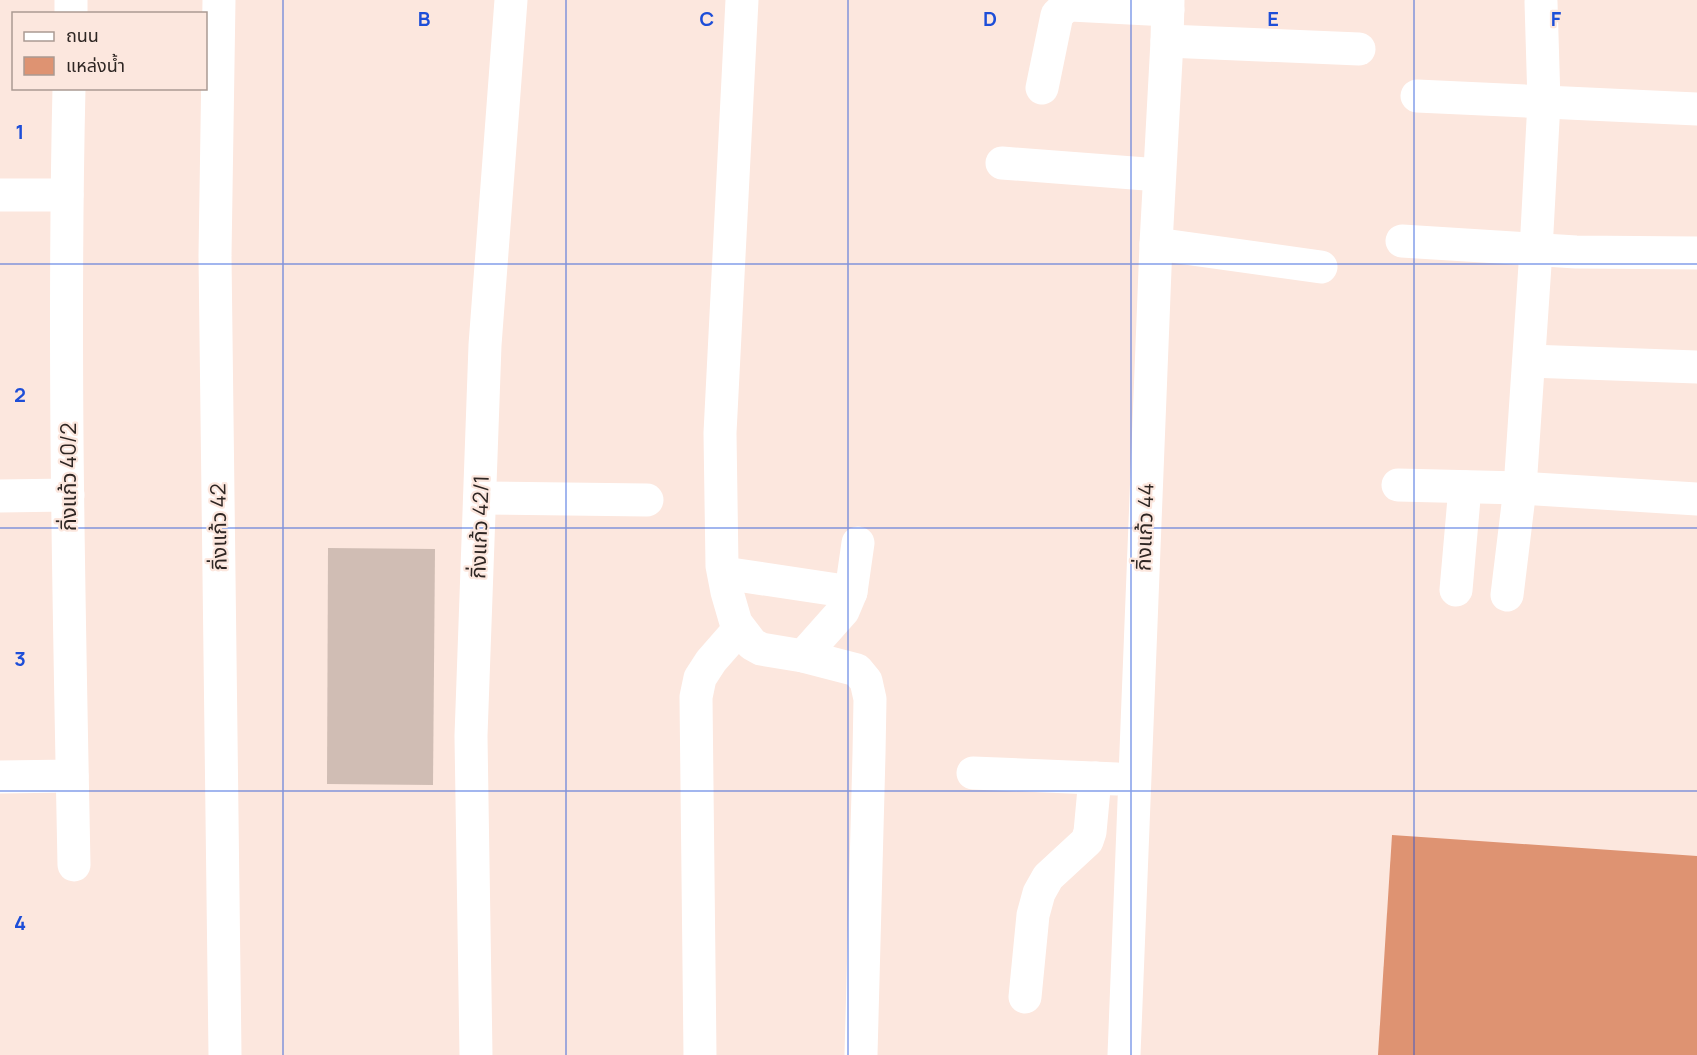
<svg xmlns="http://www.w3.org/2000/svg" width="1697" height="1055" viewBox="0 0 1697 1055" font-family="Manrope,'Noto Sans Thai',sans-serif">
  <style>
    .water { fill: #de9372 }
    .building { fill: #d0bdb4 }
    .lines { fill: none; stroke-linecap: round; stroke-linejoin: round }
    .minor { stroke: #fff; stroke-width: 33 }
    .grid { fill: none; stroke: #1d4ed8; stroke-width: 1.5; stroke-opacity: 0.55 }
    .labels { text-anchor: middle; dominant-baseline: central; stroke-width: 4.5; stroke-linejoin: round; paint-order: stroke }
    .street-label { font-size: 21px; fill: #2e2623; stroke: #fce7de }
    .grid-label { font-size: 20px; text-anchor: middle; font-weight: bold; fill: #1d4ed8; stroke: #fce7de; stroke-width: 4.5; stroke-linejoin: round; paint-order: stroke }
  </style>
  <rect width="100%" height="100%" fill="#fce7de"/>
  <polygon class="water" points="1392,835 1697,856 1697,1055 1378,1055"/>
  <polygon class="building" points="328,548 435,549 433,785 327,784"/>
  <g class="lines">
    <g class="minor">
      <polyline points="219,0 215,256 225,1055"/>
      <polyline points="742,0 720,433 722,566 727,592 736,623 752,644 761,649 803,656 857,670 866,681 870,699 869,754 861,1055"/>
      <polyline points="71,14 71,0"/>
      <polyline points="1167,41 1359,49"/>
      <path d="M 69,88 C 63,347 69,606 74,865"/>
      <polyline points="1042,88 1057,15 1064,8 1071,5 1168,10"/>
      <polyline points="1417,96 1697,109"/>
      <polyline points="1002,163 1159,175"/>
      <polyline points="0,195 67,195"/>
      <polyline points="1402,241 1576,252 1697,253"/>
      <polyline points="1156,244 1321,267"/>
      <polyline points="1529,361 1697,367"/>
      <polyline points="1398,485 1520,488 1697,499"/>
      <polyline points="0,496 68,495"/>
      <polyline points="480,498 647,500"/>
      <polyline points="724,573 851,592 858,543"/>
      <polyline points="1456,590 1465,487"/>
      <polyline points="1507,595 1520,488 1536,250 1544,102 1541,2"/>
      <polyline points="803,656 843,611 851,592"/>
      <polyline points="973,773 1117,779"/>
      <polyline points="0,777 72,776"/>
      <polyline points="1025,997 1033,915 1039,893 1048,877 1087,841 1090,832 1095,778"/>
      <polyline points="476,1055 471,736 485,345 511,0"/>
      <polyline points="700,1055 696,697 700,678 711,661 739,629"/>
      <polyline points="1124,1055 1156,244 1167,41 1168,0"/>
    </g>
  </g>
  <path class="grid" d="M 283,0 L 283,1055M 566,0 L 566,1055M 848,0 L 848,1055M 1131,0 L 1131,1055M 1414,0 L 1414,1055M 0,264 L 1697,264M 0,528 L 1697,528M 0,791 L 1697,791"/>
  <g class="labels">
    <g class="street-label">
      <text transform="translate(68 477) rotate(-90)">กิ่งแก้ว 40/2</text>
      <text transform="translate(218 527) rotate(-91)">กิ่งแก้ว 42</text>
      <text transform="translate(479 527) rotate(-88)">กิ่งแก้ว 42/1</text>
      <text transform="translate(1144 527) rotate(-88)">กิ่งแก้ว 44</text>
    </g>
  </g>
  <g class="grid-label">
    <text x="424" y="26">B</text>
    <text x="707" y="26">C</text>
    <text x="990" y="26">D</text>
    <text x="1273" y="26">E</text>
    <text x="1556" y="26">F</text>
    <text x="20" y="139">1</text>
    <text x="20" y="402">2</text>
    <text x="20" y="666">3</text>
    <text x="20" y="930">4</text>
  </g>
  <rect x="12" y="12" width="195" height="78" fill="#fce7de" stroke="#aa9a93" stroke-width="1.5"/>
  <rect x="24" y="32" width="30" height="9" fill="#ffffff" stroke="#aa9a93" stroke-width="1.5"/>
  <text x="66" y="42" font-size="18" fill="#2e2623">ถนน</text>
  <rect x="24" y="57" width="30" height="18" fill="#de9372" stroke="#aa9a93" stroke-width="1.5"/>
  <text x="66" y="72" font-size="18" fill="#2e2623">แหล่งน้ำ</text>
</svg>
